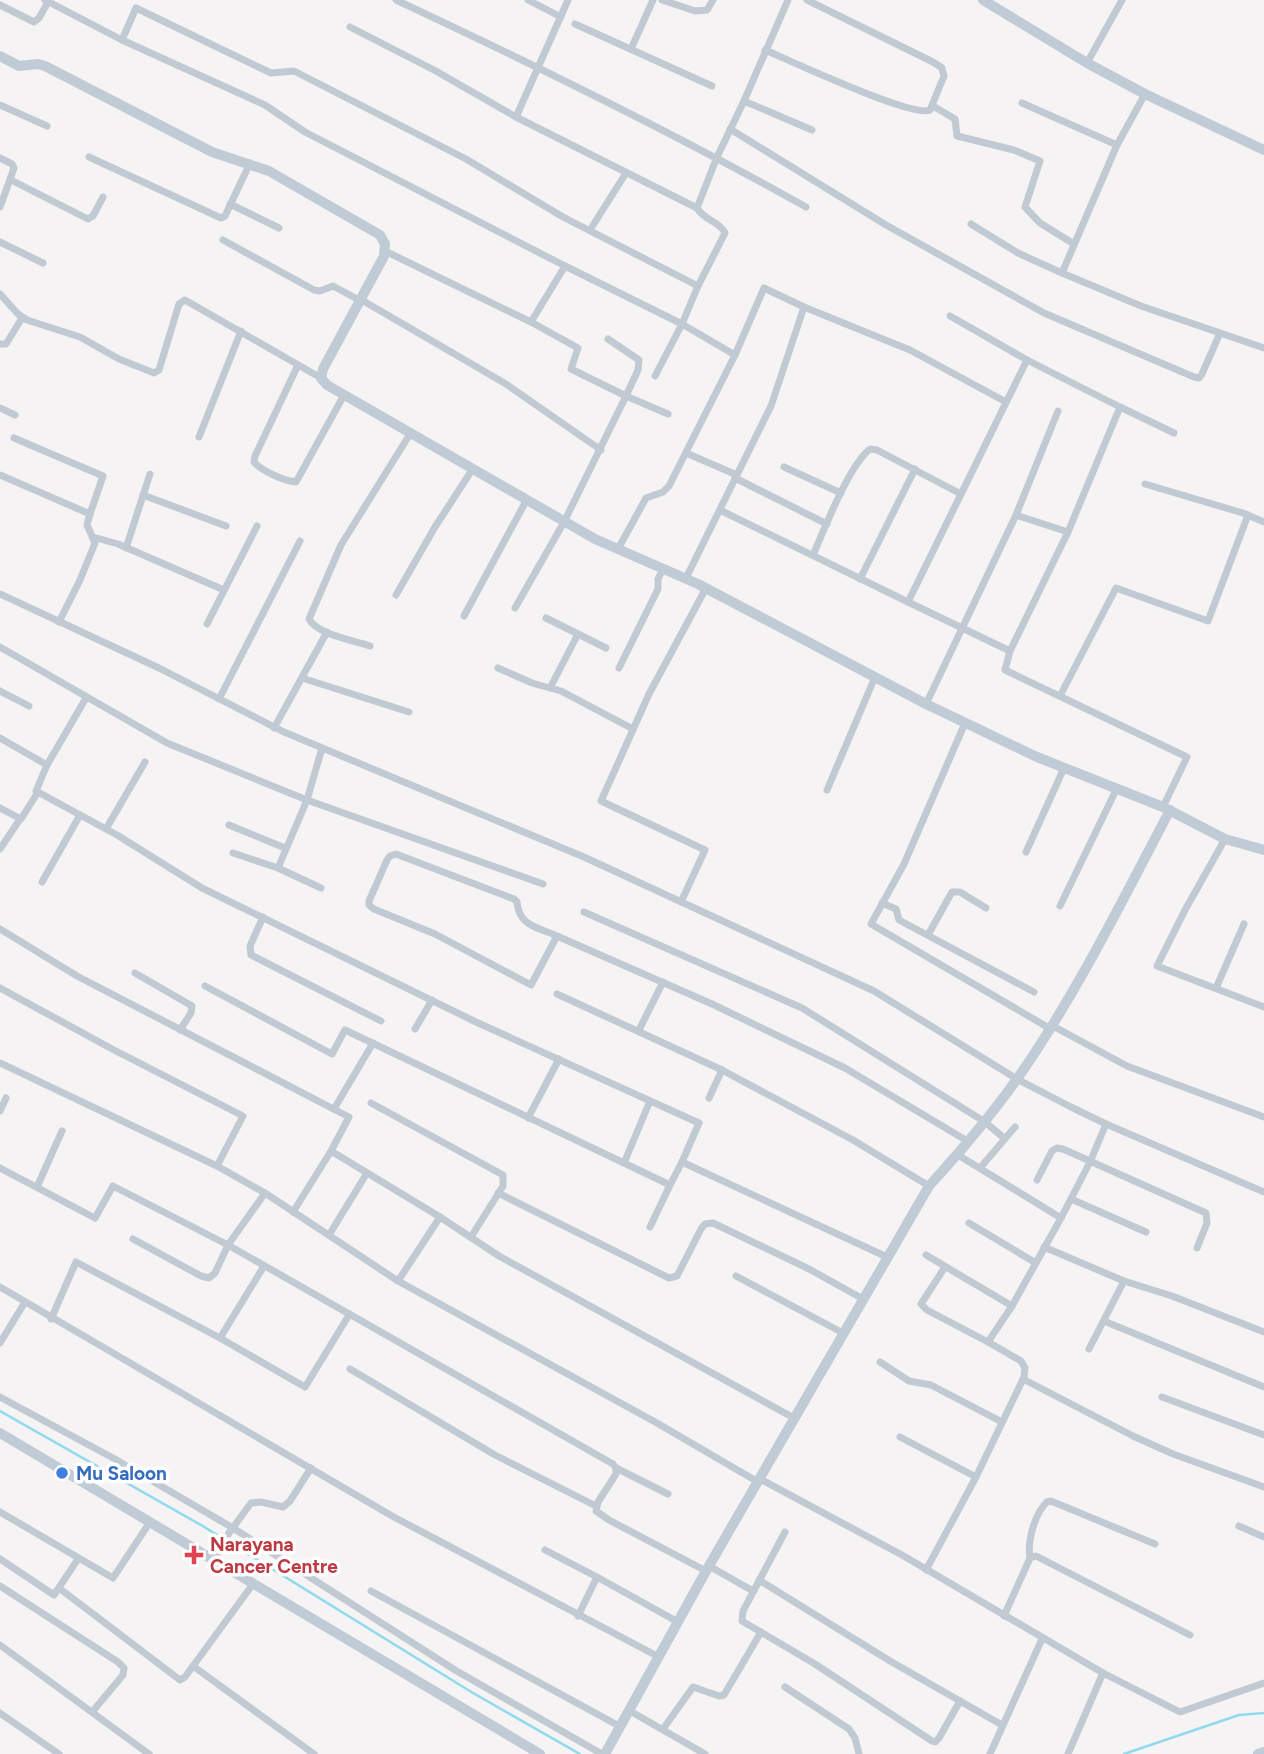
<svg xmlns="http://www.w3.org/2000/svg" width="1264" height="1754" viewBox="0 0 1264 1754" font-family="Figtree,sans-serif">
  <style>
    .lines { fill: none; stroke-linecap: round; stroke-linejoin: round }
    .stream { stroke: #90daee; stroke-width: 2.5 }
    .street { stroke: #c1cad2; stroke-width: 7 }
    .secondary { stroke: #c1cbd6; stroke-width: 10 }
    .shop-dot { fill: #3f7fe0; stroke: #fff; stroke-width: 2.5 }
    .health-dot { fill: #e0444e; stroke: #fff; stroke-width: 2.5 }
    .labels { text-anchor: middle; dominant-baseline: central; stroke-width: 7; stroke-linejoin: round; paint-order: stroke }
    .shop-label { font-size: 19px; font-weight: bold; fill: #366cbe; stroke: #fff; text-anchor: start }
    .health-label { font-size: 19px; font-weight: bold; fill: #be3a42; stroke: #fff; text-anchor: start }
  </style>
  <rect width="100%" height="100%" fill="#f5f3f3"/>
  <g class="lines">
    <g class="stream">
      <polyline points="0,1411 201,1525 473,1693 580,1754"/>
      <polyline points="1124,1754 1239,1715 1264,1713"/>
    </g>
    <g class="street">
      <polyline points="45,0 122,40 265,105 305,132 565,266"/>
      <path d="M 396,0 C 535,65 672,132 806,207"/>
      <polyline points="528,0 561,17"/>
      <polyline points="568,0 516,117 697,208"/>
      <polyline points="662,0 695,11 707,10 713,0"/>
      <polyline points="0,5 34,22 39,18 48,2"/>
      <polyline points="575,24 712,86"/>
      <polyline points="350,27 434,70 516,117"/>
      <polyline points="122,40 136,8 271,73 294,71 466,159 563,217 698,286"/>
      <polyline points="631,49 653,0"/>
      <path d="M 765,50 C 791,61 912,118 930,110 L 944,76 L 942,68 L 933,62 L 807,0"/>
      <polyline points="1087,63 1122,0"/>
      <polyline points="1145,94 1117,145 1062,273 1141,306 1264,348"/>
      <polyline points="744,101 812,130"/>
      <polyline points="1022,103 1117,145"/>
      <polyline points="0,105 47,126"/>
      <polyline points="933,106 955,119 957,136 1014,150 1040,161 1025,207 1040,223 1074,244"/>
      <polyline points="730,129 886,225 1044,313 1194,377 1199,378 1202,374 1220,333"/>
      <polyline points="89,157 221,218 225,216 250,163"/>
      <polyline points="0,158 12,164 14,168 0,207"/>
      <polyline points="11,180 88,219 93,216 103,197"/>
      <polyline points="230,204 279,228"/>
      <polyline points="971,224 1018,253 1062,273"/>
      <polyline points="590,230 626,173"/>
      <polyline points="223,240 314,290 320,291 333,286 359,300"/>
      <polyline points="0,242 43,263"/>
      <polyline points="385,251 531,322 565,266 682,324 655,376"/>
      <polyline points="0,294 18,314 27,320 80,337 119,359 154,373 159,370 179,304 185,300 321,378"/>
      <polyline points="360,299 506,384 601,450"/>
      <polyline points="950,316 1027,360"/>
      <polyline points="608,339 639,360 638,370 626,396 668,414"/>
      <polyline points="0,344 6,344 22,318"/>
      <polyline points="735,355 764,288 804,307 910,350 1006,402"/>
      <polygon points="1027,360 1120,407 1068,532 1010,651 908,602"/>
      <path d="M 298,365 L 255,456 L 254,462 C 262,471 284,481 296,482 L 344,395"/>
      <polyline points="1120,407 1174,433"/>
      <polyline points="0,408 15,415"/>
      <polyline points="199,437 241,331"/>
      <polyline points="686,453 737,475"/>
      <polyline points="784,467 841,493"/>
      <polyline points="0,475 90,514 103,476 14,438"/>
      <polyline points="735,478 827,524"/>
      <polyline points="1145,484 1243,513 1264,522"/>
      <polyline points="143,495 226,526"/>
      <polyline points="720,510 908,602"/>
      <polyline points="1016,515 1068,532"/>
      <polyline points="93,537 118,544 224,590"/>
      <polyline points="126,548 150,474"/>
      <path d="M 618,549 L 646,498 L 663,492 L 669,486 L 735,355 L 682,324 L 698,286 L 725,233 C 718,220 706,222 697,208 L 717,157 L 744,101 L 788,0"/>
      <path d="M 813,555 C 824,530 849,465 870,449 L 877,450 L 961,494"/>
      <polyline points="686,578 771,406 804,307"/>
      <polyline points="860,579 915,469"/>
      <polyline points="0,594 159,668 284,732 584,857 874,991 1017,1079 1071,1107 1106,1124 1264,1192"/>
      <polyline points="396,595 435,527 472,470"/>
      <polyline points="515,608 564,522 626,396 571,369 578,348 531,322"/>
      <polyline points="464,616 526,501"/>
      <polyline points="546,618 606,648"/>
      <polyline points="59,622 80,580 95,543 87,525 90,514"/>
      <polyline points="207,624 257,526"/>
      <path d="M 370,646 C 353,640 318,635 309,619 L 341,545 L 410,434"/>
      <polyline points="0,647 167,743 307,800 543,884"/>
      <polyline points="1010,651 1005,670 1187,757 1163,807"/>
      <polyline points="498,668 532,683 561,691 633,729"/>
      <polyline points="619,668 658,589 658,579 663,569"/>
      <polyline points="302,678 409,712"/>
      <polyline points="550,688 578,634"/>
      <polyline points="0,691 29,706"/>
      <polyline points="1060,696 1116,588 1208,621 1248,515"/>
      <polyline points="219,699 300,541"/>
      <polyline points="926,704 1016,515 1058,411"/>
      <polyline points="965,723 904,864 871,924 1049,1028"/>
      <polyline points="274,728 327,632"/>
      <polyline points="0,738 47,765 36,791 117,835 202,888 476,1022 699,1123 682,1162"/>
      <polyline points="47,765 86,698"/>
      <polyline points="827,790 875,677"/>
      <polyline points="0,808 21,819 38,792"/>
      <polyline points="229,825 285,848"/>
      <polyline points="106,829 145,762"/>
      <polyline points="1225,839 1185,910 1157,966 1264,1007"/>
      <polyline points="0,849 20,819"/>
      <polyline points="1026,852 1064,768"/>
      <polyline points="233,853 278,868 307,800 322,748"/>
      <polyline points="278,868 321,888"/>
      <polyline points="42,882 80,815"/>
      <polyline points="681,902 705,850 601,801 649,694 706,588"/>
      <polyline points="882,903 896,909 899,920 1034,992"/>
      <polyline points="1060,906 1117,788"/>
      <polyline points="584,912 802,1008 985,1122 1004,1138"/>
      <polyline points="263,917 250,946 251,955 381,1021"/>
      <polyline points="0,929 77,976 349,1117 331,1151 293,1212"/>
      <polyline points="928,935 952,892 960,892 986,908"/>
      <path d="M 557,936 C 537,927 519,926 517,902 L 514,899 L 396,854 L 390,856 L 387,860 L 369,901 L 369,905 L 374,909 L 435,934 L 531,985 L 557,936 L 712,1004 L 845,1068 L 969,1142"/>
      <polyline points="135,973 192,1006 191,1013 180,1030"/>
      <polyline points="205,986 332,1054 345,1030 670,1185 682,1162 887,1257"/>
      <polyline points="0,988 114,1050 243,1116 217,1166"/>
      <polyline points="1216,988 1244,924"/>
      <polyline points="557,994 722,1070 853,1140 929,1186"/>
      <polyline points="1051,1025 1127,1066 1264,1117"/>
      <polyline points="415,1029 432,1000"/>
      <polyline points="639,1030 663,982"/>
      <polyline points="0,1063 217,1166 265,1193 398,1281 657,1423 758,1482"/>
      <polyline points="709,1098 722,1070"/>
      <polyline points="371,1103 503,1175 503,1186 471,1237"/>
      <polyline points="334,1109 373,1043"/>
      <polyline points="0,1111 6,1098"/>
      <polyline points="528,1118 559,1059"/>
      <polyline points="331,1151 440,1217"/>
      <polyline points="958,1155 1061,1218 1090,1162 1106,1124"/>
      <polyline points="624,1163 650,1101"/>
      <polyline points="0,1168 95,1218 113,1186 228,1245 613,1464 616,1468 616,1474 598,1502 596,1511 609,1520 706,1571"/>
      <polyline points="980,1168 1015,1127"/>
      <polyline points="1037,1180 1052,1151 1057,1148 1063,1149 1206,1213 1207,1223 1197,1248"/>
      <polyline points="37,1187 62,1131"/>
      <polyline points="498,1193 669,1278 677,1276 701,1229 705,1224 713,1223 809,1269 863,1299"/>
      <polyline points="1071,1199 1146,1232"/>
      <polyline points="969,1223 1036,1263"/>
      <polyline points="650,1227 670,1185"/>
      <polyline points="329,1235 367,1173"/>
      <polyline points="133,1239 201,1276 209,1278 215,1273 228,1245 265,1193"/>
      <polyline points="1044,1247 1124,1281 1172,1296 1264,1332"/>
      <polyline points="926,1255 1012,1306"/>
      <polyline points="945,1267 921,1304 927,1310 988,1342"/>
      <polyline points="736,1276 843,1333"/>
      <polyline points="398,1281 440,1217 499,1256 794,1418"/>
      <polyline points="0,1287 392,1516 659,1657"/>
      <polyline points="51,1319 76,1262 220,1338 264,1266"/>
      <polyline points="1104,1321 1264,1387"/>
      <polyline points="220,1338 305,1387 349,1315"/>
      <polyline points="0,1343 25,1302"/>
      <polyline points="1089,1349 1124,1281"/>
      <polyline points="880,1362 909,1381 931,1385 1002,1422"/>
      <polyline points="350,1369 495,1455 596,1506"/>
      <polyline points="1023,1379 1133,1436 1173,1454 1264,1487"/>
      <polyline points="0,1397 113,1458 233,1528 455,1670 602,1754"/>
      <polyline points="1162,1397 1264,1435"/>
      <polyline points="900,1437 976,1477"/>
      <polyline points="616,1468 668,1494"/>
      <polyline points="760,1479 902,1555 1103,1673 1180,1712 1264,1683"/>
      <polyline points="0,1512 113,1578 150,1522"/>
      <polyline points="1239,1526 1264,1537"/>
      <polyline points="785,1532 743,1611 742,1621 815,1664 932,1741 935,1742 939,1738 960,1701"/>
      <polyline points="545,1550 597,1577"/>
      <path d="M 1030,1558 C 1027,1541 1035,1513 1047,1502 L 1051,1501 L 1155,1544"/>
      <polyline points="0,1559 54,1595 78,1559"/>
      <polyline points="214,1560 229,1533 251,1503 261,1502 283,1507 290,1501 311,1468"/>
      <polyline points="709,1566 753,1591"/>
      <polyline points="926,1570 976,1477 1024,1377 1025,1368 1021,1361 988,1342 1012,1306 1061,1218"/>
      <polyline points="759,1580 890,1661 1002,1725"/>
      <polyline points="0,1586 118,1662 124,1668 123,1675 93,1711"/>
      <polyline points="59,1588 180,1680 185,1677 253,1584"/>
      <polyline points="371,1591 621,1727"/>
      <polyline points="578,1616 597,1577 678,1622"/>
      <polyline points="1004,1616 1030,1558 1036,1556 1190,1635"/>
      <polyline points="0,1645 149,1754"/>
      <polyline points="193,1666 314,1754"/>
      <polyline points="785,1687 849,1729 855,1738 859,1754"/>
      <polyline points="630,1711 705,1754"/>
      <polyline points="0,1713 59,1754"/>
      <polyline points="663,1729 693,1687 719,1696 724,1695 761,1632"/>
      <polyline points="990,1754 1042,1639"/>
      <polyline points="1068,1754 1103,1673"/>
    </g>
    <g class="secondary">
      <polyline points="983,0 1087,63 1145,94 1264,150"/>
      <polyline points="0,56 19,66 38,64 45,66 212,152 269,171 380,235 385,244 384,256 323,369 321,378 327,385 595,539 698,584 926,704 1037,757 1163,807 1225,839 1264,850"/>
      <polyline points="0,1433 540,1754"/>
      <path d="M 605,1754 L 706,1571 L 929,1186 C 960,1152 990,1117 1017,1079 C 1076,995 1122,901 1170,810"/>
      <polyline points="1258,1754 1264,1752"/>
    </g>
  </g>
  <circle class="shop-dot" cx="62" cy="1473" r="7"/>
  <path class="health-dot" d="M190.5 1544.5h7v7h7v7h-7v7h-7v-7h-7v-7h7z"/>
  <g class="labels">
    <g class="shop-label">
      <text x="76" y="1473">Mu Saloon</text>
    </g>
    <g class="health-label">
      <text x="210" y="1544">Narayana<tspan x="210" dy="22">Cancer Centre</tspan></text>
    </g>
  </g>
</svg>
